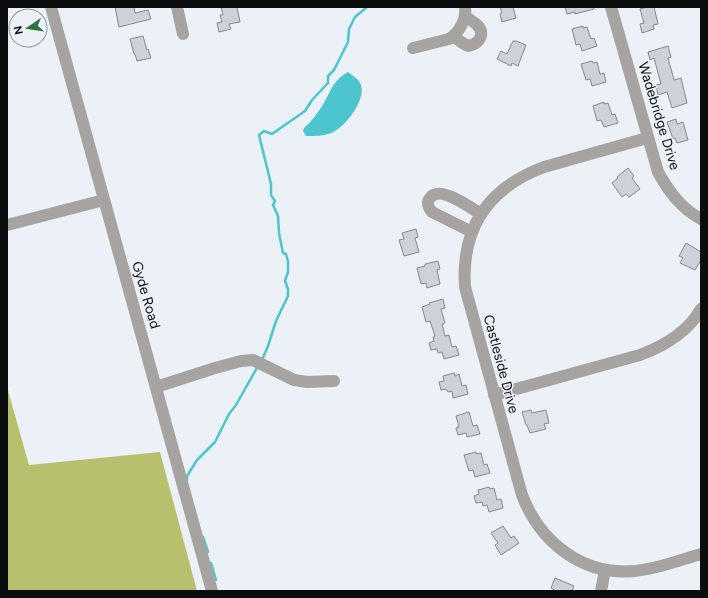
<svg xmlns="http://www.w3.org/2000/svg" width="708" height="598" viewBox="0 0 708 598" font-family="Figtree,sans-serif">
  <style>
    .forest { fill: #b8c06e }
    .water { fill: #4cc5cf }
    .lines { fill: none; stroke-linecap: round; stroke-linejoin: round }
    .stream { stroke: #4cc5cf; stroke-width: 2.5 }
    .building { fill: #ccd2d7; stroke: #84898e }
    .minor { stroke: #a6a3a1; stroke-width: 12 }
    .labels { text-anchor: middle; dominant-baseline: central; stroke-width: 3; stroke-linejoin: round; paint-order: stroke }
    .street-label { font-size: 14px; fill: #0b0c0e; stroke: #ebf1f6 }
  </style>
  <rect width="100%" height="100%" fill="#ebf1f6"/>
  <polygon class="forest" points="7,387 29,465 160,452 197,591 7,591"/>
  <path class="water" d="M 348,72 C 353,76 359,79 361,85 C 366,100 345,128 331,133 C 323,136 315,136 306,136 L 303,131 L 304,128 C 311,122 317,114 322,106 C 331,92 332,81 348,72 Z"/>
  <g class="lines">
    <g class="stream">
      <polyline points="262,360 268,346 276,321 288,296 288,289 285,281 288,272 288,261 286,254 283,253 279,233 278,216 273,205 275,201 271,195 271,184 259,135 264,131 272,134 305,111 312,100 328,83 328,76 334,70 348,42 349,29 355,17 367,7"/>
      <polyline points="187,480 187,476 197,460 215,442 229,414 236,405 258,366"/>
      <polyline points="203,537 208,552"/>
      <polyline points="211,563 216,580"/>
    </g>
  </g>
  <g class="building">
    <polygon points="115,7 134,7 135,13 148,10 151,19 119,27"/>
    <polygon points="221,7 237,7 240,22 229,24 231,29 219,32 217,23 222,22 220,15 223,15"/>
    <polygon points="500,7 513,7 516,18 502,22 500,14 502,13"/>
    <polygon points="565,7 594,7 594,9 575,14 575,12 567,14"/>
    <polygon points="647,7 654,7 658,24 653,25 654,29 642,33 640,24 644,23 640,9"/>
    <polygon points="583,26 583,28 587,27 591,39 594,38 597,46 582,51 580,44 576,45 572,29"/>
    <polygon points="143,36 147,50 148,49 151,58 137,61 135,54 134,54 130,39"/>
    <polygon points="513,41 516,41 526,45 518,66 512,63 511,66 497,59 501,51 507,54"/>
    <polygon points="668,46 671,57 668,58 674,80 681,78 687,103 672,108 667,92 658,95 656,85 661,84 654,58 650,60 648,52"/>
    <polygon points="592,61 593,63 597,62 600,74 604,73 606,82 592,86 590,79 586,80 581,64"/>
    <polygon points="604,102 604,104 608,103 612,115 615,114 618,123 604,127 601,120 597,121 593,106"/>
    <polygon points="676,119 677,124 683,122 688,140 677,143 675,138 673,139 667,122"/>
    <polygon points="628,168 634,176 632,178 640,189 629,197 626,194 622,197 612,183 618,178 617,177"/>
    <polygon points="416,229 418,237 415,238 419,252 404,256 399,240 404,239 402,233"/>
    <polygon points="686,243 701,252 701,260 695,270 680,263 683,258 679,256"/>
    <polygon points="438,261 440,269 437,270 440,284 427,288 426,283 421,284 417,268 425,266 425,264"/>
    <polygon points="443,299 445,308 441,309 445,323 442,324 445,336 449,335 452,347 456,346 459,355 444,359 442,352 438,353 437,349 431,350 429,343 434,341 433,337 435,336 430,321 426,322 422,307 430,304 429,303"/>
    <polygon points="454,373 455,376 459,374 462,386 466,385 468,394 453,398 452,391 448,392 446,389 441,390 439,382 444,381 443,376"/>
    <polygon points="531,410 532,413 546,410 549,423 544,424 546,429 530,433 527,425 526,425 522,412"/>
    <polygon points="469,412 473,426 477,425 480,434 467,437 466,433 458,435 456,428 459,427 456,416"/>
    <polygon points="476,452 476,454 481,453 484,465 487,464 490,473 475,477 473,470 469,471 464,455"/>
    <polygon points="489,487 490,489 494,488 497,500 501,499 503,508 489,512 487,505 483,506 482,502 476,503 474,496 479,494 478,490"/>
    <polygon points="503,526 511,538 514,536 519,543 501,555 495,545 498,543 491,533"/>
    <polygon points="555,578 574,586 572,591 556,591 551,588"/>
  </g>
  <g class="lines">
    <g class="minor">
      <polyline points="51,7 212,591"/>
      <polyline points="177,7 183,34"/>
      <path d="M 611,7 L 658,172 C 669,192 681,208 701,219"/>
      <path d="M 453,36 L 461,42 L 468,46 C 480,44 486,33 476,24 C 473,21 468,19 465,16"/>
      <path d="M 413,48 L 449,39 C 459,33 467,19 465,7"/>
      <path d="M 647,138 L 544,167 C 488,188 461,228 465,287 L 522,495 C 540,542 582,576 635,571 C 657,569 680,560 701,554"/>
      <polyline points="7,225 104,200"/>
      <path d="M 472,232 L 432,212 C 428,207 426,203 430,198 C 439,184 471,208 481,214"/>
      <polyline points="156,387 215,368 241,361 253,360 294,380 307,382 334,381"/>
      <path d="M 494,395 L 640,355 C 664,346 688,332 701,309"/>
      <polyline points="601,591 605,570"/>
    </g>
  </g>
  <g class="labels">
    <g class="street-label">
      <text transform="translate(659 116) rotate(73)">Wadebridge Drive</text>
      <text transform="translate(146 295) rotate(74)">Gyde Road</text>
      <text transform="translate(501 364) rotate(75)">Castleside Drive</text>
    </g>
  </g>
  <rect width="708" height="598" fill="none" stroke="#0b0c0e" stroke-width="16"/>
  <g transform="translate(28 28) rotate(257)"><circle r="19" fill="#ebf1f6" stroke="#919599"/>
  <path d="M0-3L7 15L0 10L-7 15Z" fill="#2c723d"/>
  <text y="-6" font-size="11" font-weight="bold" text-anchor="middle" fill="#0b0c0e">N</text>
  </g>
</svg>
